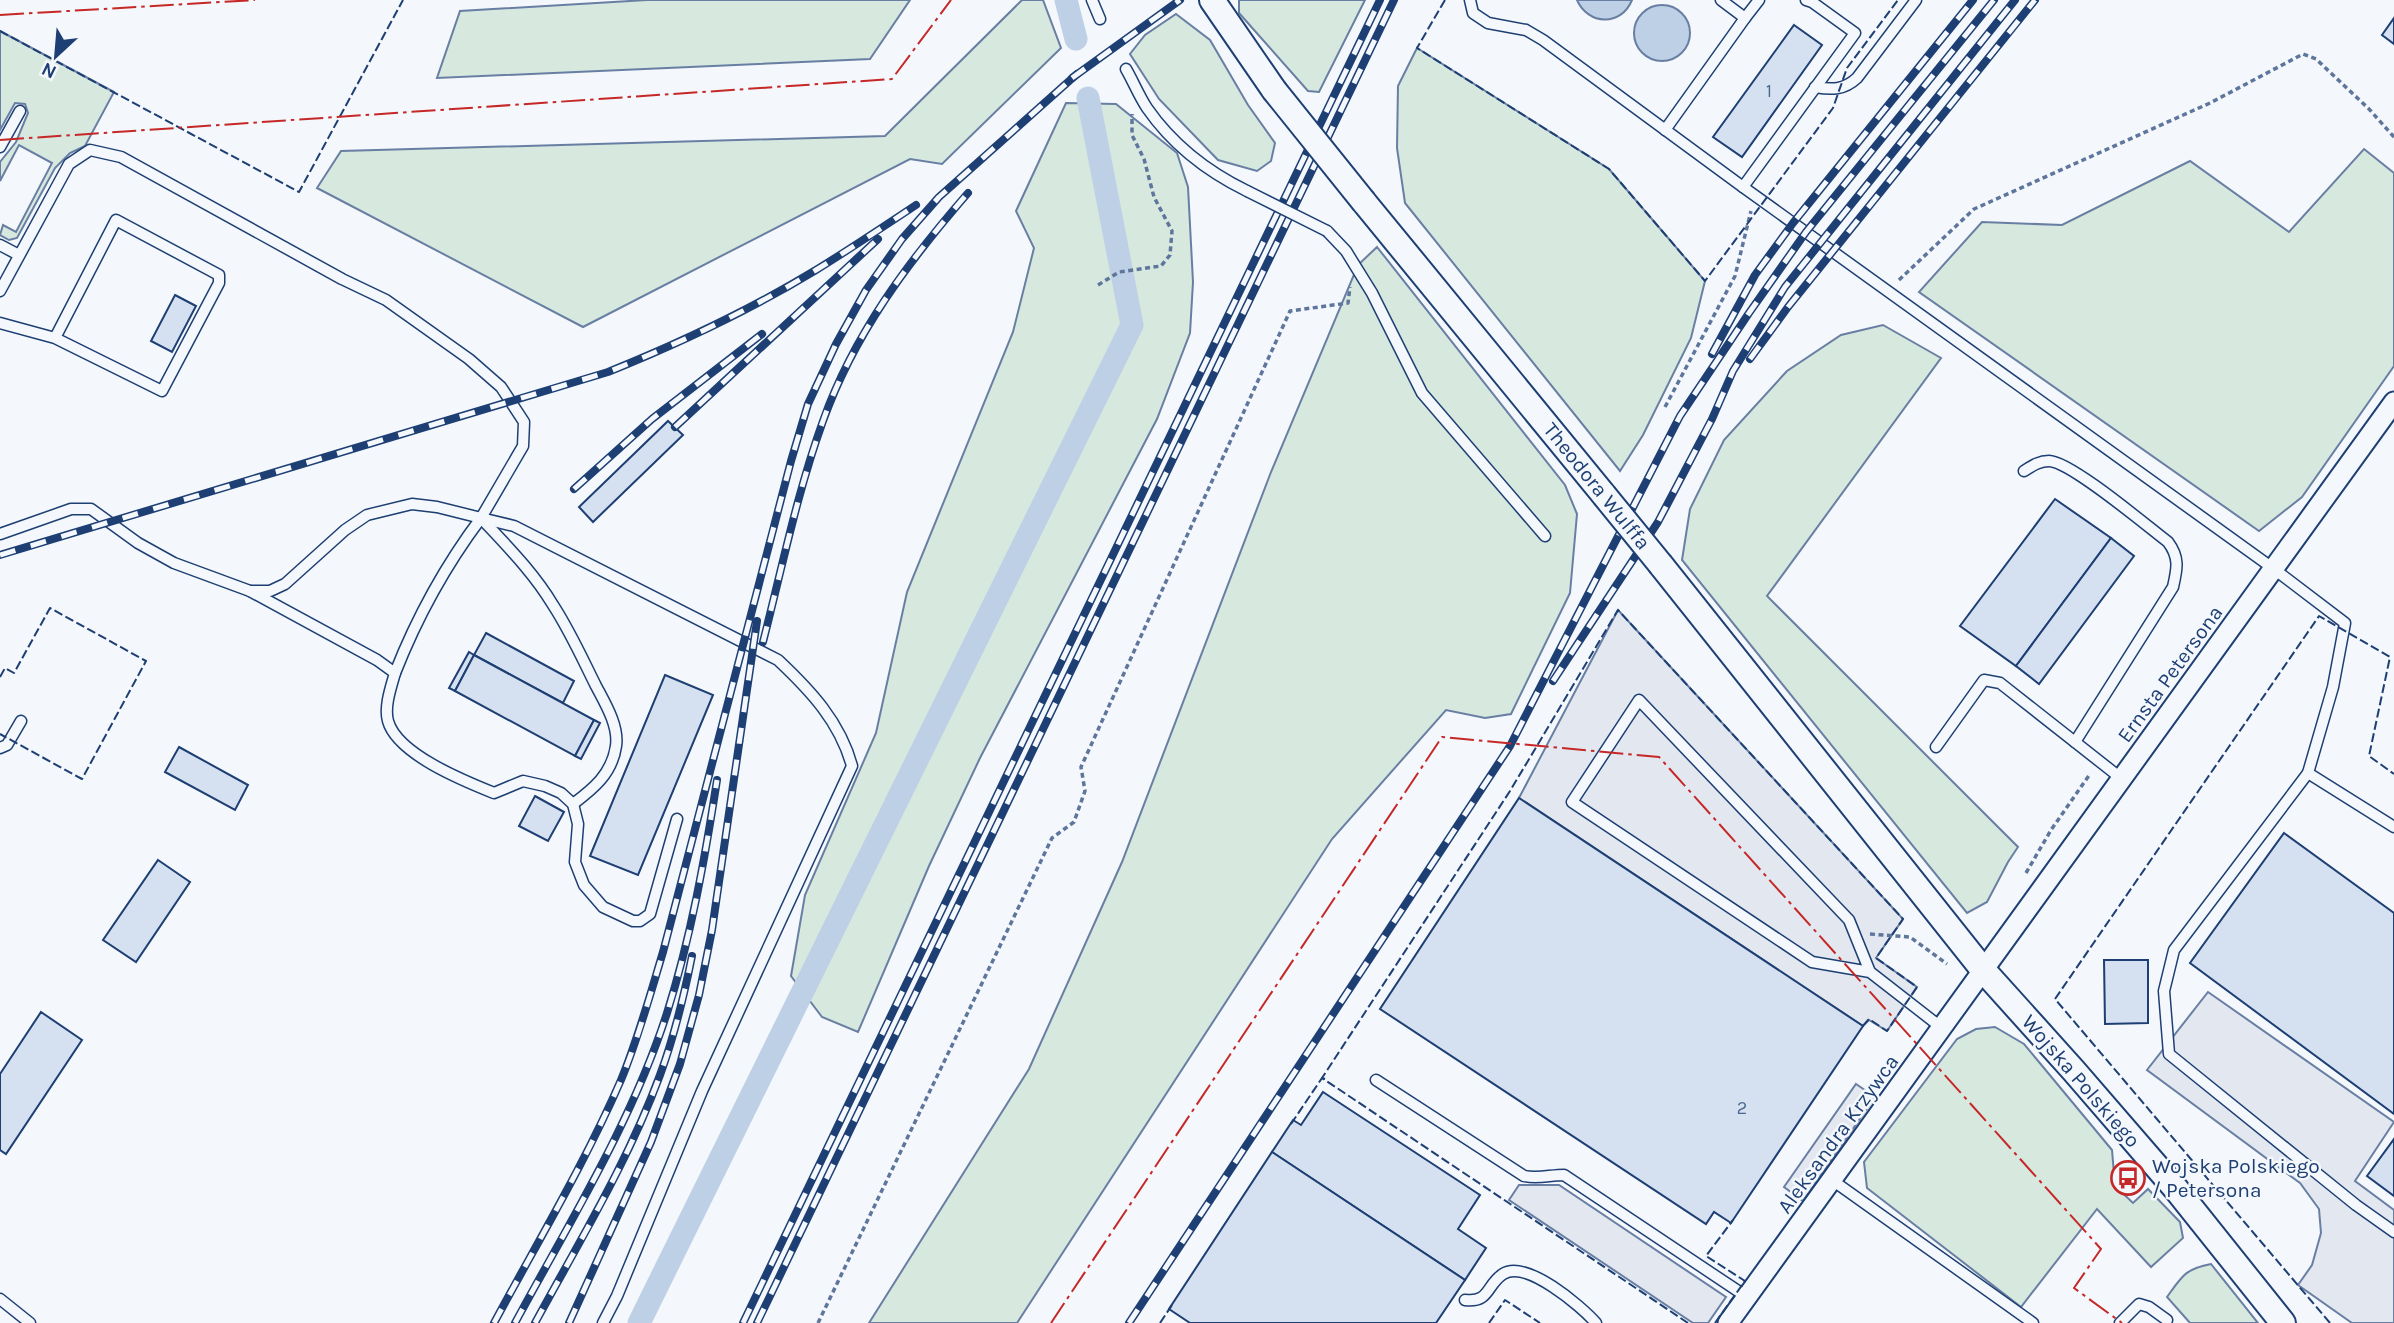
<svg xmlns="http://www.w3.org/2000/svg" width="2394" height="1323" viewBox="0 0 2394 1323" font-family="Karla,sans-serif">
  <style>
    .green { fill: #d7e8df; stroke: #687fa3; stroke-width: 2 }
    .parking { fill: #e3e8f0; stroke: #687fa3; stroke-width: 2 }
    .water { fill: #bed0e5; stroke: #687fa3; stroke-width: 2 }
    .lines { fill: none; stroke-linecap: round; stroke-linejoin: round }
    .canal { stroke: #bed0e5; stroke-width: 23 }
    .building { fill: #d5e0f0; stroke: #1d3f73; stroke-width: 2 }
    .service-casing { stroke: #1d3f73; stroke-width: 13 }
    .minor-casing { stroke: #1d3f73; stroke-width: 23 }
    .tertiary-casing { stroke: #1d3f73; stroke-width: 28 }
    .path { stroke: #5e769c; stroke-width: 3.5; stroke-dasharray: 5 3.5; stroke-linecap: butt }
    .service { stroke: #f4f7fb; stroke-width: 10 }
    .minor { stroke: #f4f7fb; stroke-width: 19 }
    .tertiary { stroke: #f4f7fb; stroke-width: 24 }
    .rail-casing { stroke: #1d3f73; stroke-width: 8 }
    .rail { stroke: #f4f7fb; stroke-width: 5; stroke-dasharray: 16; stroke-linecap: butt }
    .service-bridge-casing { stroke: #1d3f73; stroke-width: 13; stroke-linecap: butt }
    .tertiary-bridge-casing { stroke: #1d3f73; stroke-width: 28; stroke-linecap: butt }
    .service-bridge { stroke: #f4f7fb; stroke-width: 10 }
    .tertiary-bridge { stroke: #f4f7fb; stroke-width: 24 }
    .fence { stroke: #1d3f73; stroke-width: 2; stroke-dasharray: 9 3.5; stroke-linecap: butt }
    .power { stroke: #c62828; stroke-width: 2; stroke-dasharray: 24 5 3.5 5; stroke-linecap: butt }
    .labels { text-anchor: middle; dominant-baseline: central; stroke-width: 5; stroke-linejoin: round; paint-order: stroke }
    .number-label { font-size: 18px; fill: #4b6792 }
    .street-label { font-size: 21px; fill: #1d3f73; stroke: #f4f7fb }
    .poi-label { font-size: 21px; fill: #1d3f73; stroke: #f4f7fb; text-anchor: start }
  </style>
  <rect width="100%" height="100%" fill="#f4f7fb"/>
  <g class="green">
    <polygon points="647,0 910,0 870,59 437,78 460,11"/>
    <polygon points="1022,0 1043,0 1061,48 942,164 910,159 583,327 317,188 341,151 885,136"/>
    <polygon points="1239,0 1365,0 1319,92 1308,91 1239,13"/>
    <polygon points="1176,14 1210,40 1248,105 1275,143 1271,161 1257,171 1218,160 1159,99 1130,54 1145,35"/>
    <polygon points="0,31 114,92 85,146 70,153 55,168 17,238 9,240 0,235 3,225 16,232 52,163 19,145 0,181 0,162 16,142 28,113 25,104 15,103 0,130"/>
    <polygon points="1417,48 1609,169 1705,281 1691,338 1643,435 1620,471 1405,203 1397,148 1398,86"/>
    <polygon points="1066,103 1116,104 1177,153 1188,187 1193,282 1190,333 1157,419 980,758 929,866 858,1032 822,1017 791,976 805,895 876,733 907,592 1013,332 1034,248 1016,211"/>
    <polygon points="2364,149 2394,173 2394,366 2302,497 2259,531 1919,292 1982,222 2062,225 2190,161 2289,232"/>
    <polygon points="1377,247 1565,485 1577,514 1570,593 1511,714 1485,718 1446,710 1332,839 1017,1323 869,1323 1029,1069 1122,862 1271,472 1358,265"/>
    <polygon points="1883,325 1941,358 1767,596 2018,847 2008,862 1987,902 1967,913 1682,560 1690,509 1724,440 1787,371 1841,335"/>
    <polygon points="1995,1027 2024,1044 2112,1150 2115,1186 2133,1203 2148,1189 2180,1222 2183,1238 2151,1267 2097,1209 2021,1307 1867,1188 1864,1162 1957,1039 1976,1029"/>
    <path d="M 2211,1264 L 2258,1323 L 2190,1323 L 2167,1297 C 2182,1276 2185,1269 2211,1264 Z"/>
  </g>
  <g class="parking">
    <polygon points="1618,610 1903,919 1876,958 1917,987 1887,1031 1869,1020 1863,1026 1519,798"/>
    <polygon points="2208,992 2394,1122 2355,1181 2394,1210 2394,1323 2352,1323 2298,1285 2312,1265 2321,1233 2319,1209 2300,1183 2147,1070"/>
    <polygon points="1856,1084 1875,1097 1803,1201 1784,1187"/>
    <polygon points="1519,1185 1559,1185 1726,1297 1708,1323 1693,1323 1509,1200"/>
  </g>
  <g class="water">
    <path d="M 1577,0 L 1632,0 C 1621,27 1588,25 1577,0 Z"/>
    <circle cx="1662" cy="33" r="28"/>
  </g>
  <g class="lines">
    <g class="canal">
      <polyline points="1066,0 1076,39"/>
      <polyline points="639,1323 1132,325 1088,98"/>
    </g>
  </g>
  <g class="building">
    <polygon points="2394,18 2394,44 2382,35"/>
    <polygon points="1794,25 1822,45 1742,157 1713,137"/>
    <polygon points="175,295 196,306 172,352 151,341"/>
    <polygon points="668,421 683,435 593,522 579,507"/>
    <polygon points="2055,499 2111,538 2016,666 1960,626"/>
    <polygon points="2111,538 2134,556 2039,684 2016,666"/>
    <polygon points="486,633 574,681 563,703 474,655"/>
    <polygon points="469,652 474,655 455,691 449,688"/>
    <polygon points="474,655 594,720 575,756 455,691"/>
    <polygon points="665,675 713,695 638,875 590,856"/>
    <polygon points="594,720 600,723 581,759 575,756"/>
    <polygon points="179,747 248,785 235,810 165,772"/>
    <polygon points="535,796 564,812 548,841 519,826"/>
    <polygon points="1519,798 1863,1026 1731,1223 1714,1212 1706,1224 1380,1009"/>
    <polygon points="2284,833 2394,913 2394,1114 2190,963"/>
    <polygon points="158,860 190,882 136,962 103,940"/>
    <polygon points="2104,960 2148,960 2148,1023 2105,1024"/>
    <polygon points="41,1012 82,1040 6,1154 0,1150 0,1074"/>
    <polygon points="1323,1092 1480,1195 1458,1229 1486,1248 1465,1280 1272,1152 1293,1120 1301,1125"/>
    <polygon points="2394,1139 2394,1196 2367,1176"/>
    <polygon points="1272,1152 1465,1280 1436,1323 1190,1323 1169,1309"/>
  </g>
  <g class="lines">
    <g class="service-casing">
      <g id="service">
        <polyline points="1092,0 1100,19"/>
        <polyline points="1470,0 1473,13 1488,23 1526,30 1543,40 1743,187 2274,569 2345,623 2333,687 2308,773"/>
        <polyline points="1721,0 1745,18 1759,0"/>
        <path d="M 1126,69 C 1133,81 1139,96 1147,108 C 1172,144 1208,172 1247,191"/>
        <path d="M 1815,87 C 1832,90 1844,90 1857,78 L 1916,0"/>
        <polyline points="1665,130 1745,18"/>
        <polyline points="0,147 20,111"/>
        <polyline points="1743,187 1855,33 1812,2 1806,0"/>
        <polyline points="1327,231 1346,251 1372,293 1422,393 1545,536"/>
        <polyline points="0,245 19,255"/>
        <polyline points="0,291 69,164 90,150 121,157 342,279 386,300 469,359 501,387 524,422 523,446 481,518 437,507 412,504 367,515 345,530 285,584 270,591 250,591 174,563 138,543 91,509 71,509 0,534"/>
        <polyline points="0,323 55,338 162,391 219,283 219,275 116,220 55,338"/>
        <path d="M 2024,471 C 2032,466 2039,461 2049,461 C 2070,461 2147,526 2168,542 C 2180,558 2177,569 2173,587 L 2075,742"/>
        <path d="M 481,518 C 507,546 534,573 553,605 C 570,631 582,658 596,686 C 605,703 619,726 616,746 C 612,774 593,789 573,804"/>
        <path d="M 250,591 L 377,660 L 395,673 C 391,687 384,707 388,721 C 397,754 464,781 494,793 L 523,781 L 545,786 L 561,793 L 573,804 L 578,824 L 575,862 L 584,885 L 603,907 L 633,921 L 640,921 L 650,914 L 677,819"/>
        <path d="M 395,673 C 417,617 445,566 481,518 L 514,526 L 778,660 C 811,691 840,722 852,766 L 702,1091 L 617,1296 L 603,1323"/>
        <polyline points="1936,747 1984,680 2000,683 2122,779"/>
        <polyline points="0,748 7,745 21,721"/>
        <polyline points="2394,827 2308,773 2174,950 2164,991 2169,1054 2356,1205 2394,1232"/>
        <polyline points="1870,972 1849,920 1639,700 1572,802 1812,962 1870,972 1942,1028"/>
        <path d="M 1376,1080 L 1524,1176 C 1538,1179 1550,1175 1564,1175 L 1747,1297"/>
        <polyline points="1832,1180 2033,1323"/>
        <polyline points="0,1299 30,1323"/>
        <path d="M 1465,1300 C 1490,1303 1486,1285 1503,1274 C 1526,1259 1581,1306 1596,1323"/>
        <polyline points="2120,1323 2139,1304 2149,1307 2167,1320"/>
      </g>
    </g>
    <g class="minor-casing">
      <polyline id="minor" points="1728,1323 2394,402"/>
    </g>
    <g class="tertiary-casing">
      <g id="tertiary">
        <polyline points="1212,0 1274,90"/>
        <polyline points="1364,202 1604,495"/>
        <polyline points="1661,565 1984,971 2074,1071 2176,1189 2283,1323"/>
      </g>
    </g>
    <g class="path">
      <polyline points="1899,280 1974,209 2210,103 2303,54 2316,59 2369,109 2394,137"/>
      <polyline points="1098,285 1119,272 1161,266 1170,255 1172,231 1154,197 1144,159 1132,135 1132,114"/>
      <polyline points="1665,407 1735,276 1751,211"/>
      <polyline points="2026,873 2051,830 2090,774"/>
      <polyline points="1870,934 1910,937 1947,964"/>
      <polyline points="818,1323 1052,838 1074,822 1085,791 1081,767 1290,311 1348,303 1350,287"/>
    </g>
    <use href="#service" class="service"/>
    <use href="#minor" class="minor"/>
    <use href="#tertiary" class="tertiary"/>
    <g class="rail-casing">
      <g id="rail">
        <polyline points="1072,78 1180,0"/>
        <polyline points="1712,354 1755,275 1793,223 1973,0"/>
        <polyline points="1750,359 1788,307 2035,0"/>
        <polyline points="675,427 878,239"/>
        <polyline points="574,489 652,419 762,334"/>
        <path d="M 0,555 L 608,372 C 680,343 750,310 816,270 C 850,249 883,227 916,205"/>
        <path d="M 763,642 C 782,568 797,493 823,421 C 854,334 908,262 968,193"/>
        <polyline points="1553,681 1658,522 1712,419 1733,371 1785,287 2015,0"/>
        <path d="M 494,1323 C 537,1243 585,1163 621,1080 C 638,1039 650,995 663,952 L 791,461 L 808,404 L 836,344 L 866,290 L 902,239 L 939,197 L 1077,74"/>
        <path d="M 515,1323 C 569,1223 632,1122 667,1013 C 691,937 705,858 717,780"/>
        <path d="M 535,1323 C 579,1242 628,1162 660,1075 C 674,1037 684,996 692,956"/>
        <polyline points="569,1323 651,1142 680,1064 699,995 712,930 757,621"/>
        <polyline points="743,1323 1380,0"/>
        <polyline points="757,1323 1394,0"/>
        <polyline points="1129,1323 1510,746 1680,416 1749,313 1806,232 1994,0"/>
      </g>
    </g>
    <use href="#rail" class="rail"/>
    <g class="service-bridge-casing">
      <polyline id="service-bridge" points="1247,191 1327,231"/>
    </g>
    <g class="tertiary-bridge-casing">
      <g id="tertiary-bridge">
        <polyline points="1274,90 1364,202"/>
        <polyline points="1604,495 1661,565"/>
      </g>
    </g>
    <use href="#service-bridge" class="service-bridge"/>
    <use href="#tertiary-bridge" class="tertiary-bridge"/>
    <g class="fence">
      <polyline points="1445,0 1417,48 1609,169 1705,281 1833,108 1847,68 1898,0"/>
      <polyline points="0,31 299,192 403,0"/>
      <polyline points="0,677 5,668 14,673 50,608 146,661 82,779 0,734"/>
      <polyline points="1291,1124 1322,1078 1325,1079"/>
      <polyline points="1160,1323 1172,1305"/>
      <polyline points="1489,1323 1505,1300 1540,1323"/>
      <polyline points="1688,1323 1322,1078 1510,791 1618,610 1903,919 1876,958 1917,987 1887,1031 1869,1019 1861,1028"/>
      <polyline points="1715,1323 1745,1281 1706,1256 1733,1220"/>
      <polyline points="2330,1323 2055,999 2319,616 2390,657 2369,756 2394,774"/>
    </g>
    <g class="power">
      <polyline points="0,15 255,0"/>
      <polyline points="0,140 892,79 951,0"/>
      <polyline points="1051,1323 1442,737 1659,757 2101,1249 2074,1288 2122,1323"/>
    </g>
  </g>
  <defs>
    <g id="bus-ring" transform="scale(1.75)"><circle r="9.5" fill="#f4f7fb" stroke="#c62828" stroke-width="1.5"/><path d="M-5-6H5V4H4V6H2V4H-2V6H-4V4H-5ZM-3.5-4V0h7V-4ZM-3.5 1.2v1.5H-2V1.2ZM2 1.2v1.5H3.5V1.2Z" fill="#c62828"/></g>
  </defs>
  <g fill-rule="evenodd">
    <use href="#bus-ring" x="2128" y="1178"/>
  </g>
  <g class="labels">
    <g class="number-label">
      <text x="1769" y="91">1</text>
      <text x="1742" y="1108">2</text>
    </g>
    <g class="street-label">
      <text transform="translate(1597 486) rotate(51)">Theodora Wulffa</text>
      <text transform="translate(2170 674) rotate(-54)">Ernsta Petersona</text>
      <text transform="translate(2081 1081) rotate(49)">Wojska Polskiego</text>
      <text transform="translate(1838 1134) rotate(-54)">Aleksandra Krzywca</text>
    </g>
    <g class="poi-label">
      <text x="2152" y="1166">Wojska Polskiego<tspan x="2152" dy="24">/ Petersona</tspan></text>
    </g>
  </g>
  <g transform="translate(56 56) rotate(206)" stroke="#f4f7fb" stroke-width="5" paint-order="stroke">
  <path d="M0-5L12 26L0 18L-12 26Z" fill="#1d3f73"/>
  <text y="-10" font-size="19" font-weight="bold" text-anchor="middle" fill="#1d3f73">N</text>
  </g>
</svg>
